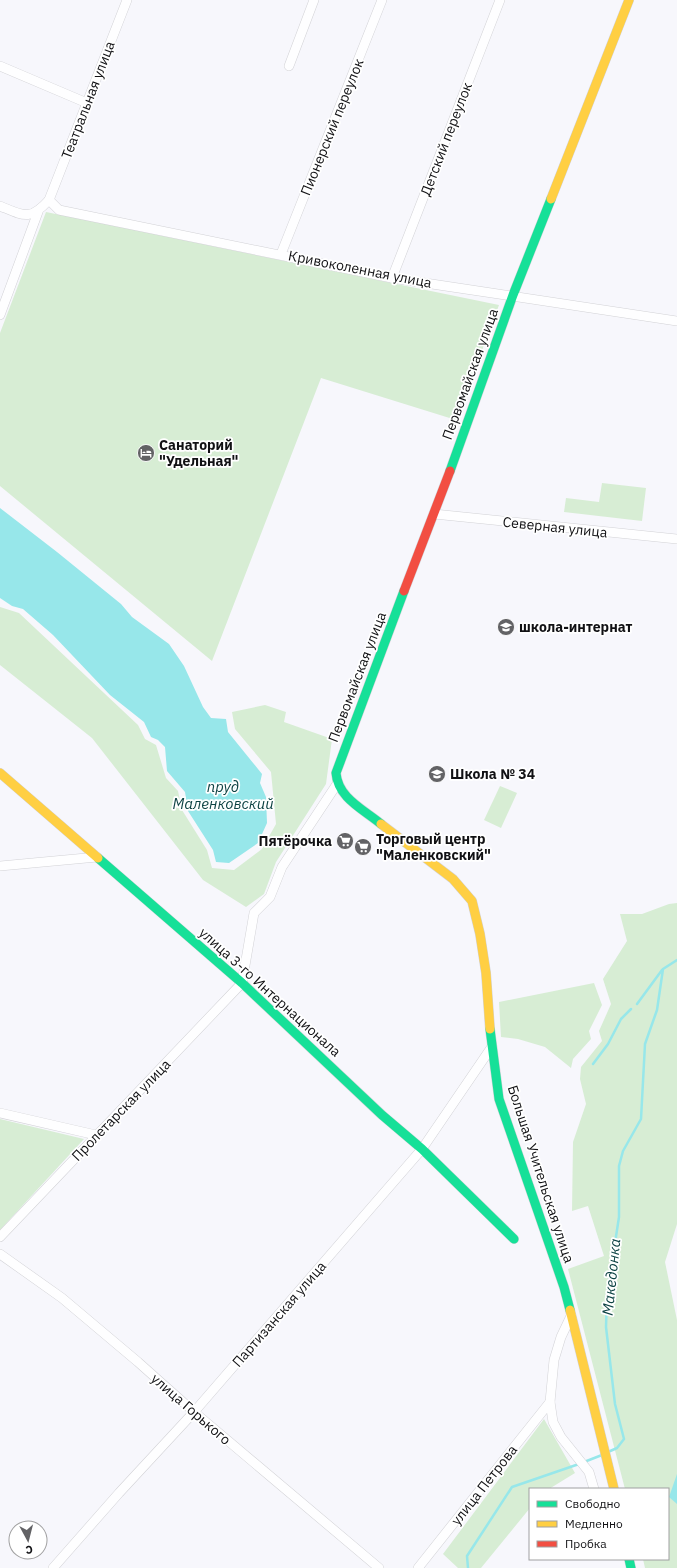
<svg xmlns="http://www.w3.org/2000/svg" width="677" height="1568" viewBox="0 0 677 1568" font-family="'IBM Plex Sans',sans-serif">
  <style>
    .green { fill: #d7edd4 }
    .water { fill: #97e7ea }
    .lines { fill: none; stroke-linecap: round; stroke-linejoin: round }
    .stream { stroke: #97e7ea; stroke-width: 2.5 }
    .street-casing { stroke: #d2d2d6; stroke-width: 10 }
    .fast-casing { stroke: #d2d2d6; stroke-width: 10 }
    .slow-casing { stroke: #d2d2d6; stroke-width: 10 }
    .jam-casing { stroke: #d2d2d6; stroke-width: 10 }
    .street { stroke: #fefeff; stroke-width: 9 }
    .fast { stroke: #16e098; stroke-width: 9 }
    .slow { stroke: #ffcf43; stroke-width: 9 }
    .jam { stroke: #f24e42; stroke-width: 9 }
    .labels { text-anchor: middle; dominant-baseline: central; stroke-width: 3.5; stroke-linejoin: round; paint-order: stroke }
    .street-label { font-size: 14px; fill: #111114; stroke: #fff }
    .poi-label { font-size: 14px; font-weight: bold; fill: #111114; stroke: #fff; text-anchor: start }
    .water-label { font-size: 15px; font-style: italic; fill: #0e4344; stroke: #fff }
  </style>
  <rect width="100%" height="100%" fill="#f7f7fc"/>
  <g class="green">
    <polygon points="46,212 499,305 456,420 321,378 212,661 0,486 0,333"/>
    <polygon points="602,483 646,488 642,521 564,512 566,498 599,502"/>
    <polygon points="0,607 19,613 138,725 145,739 156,745 166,778 178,791 182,810 207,850 212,868 234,870 262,849 276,824 271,772 235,729 232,712 265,705 286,712 284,722 332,739 326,784 276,862 264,894 246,907 203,880 92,738 0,665"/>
    <polygon points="500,786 517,793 501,828 484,820"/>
    <polygon points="677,903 677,1224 665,1262 677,1320 677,1568 645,1568 643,1559 668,1559 668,1489 625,1489 568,1269 604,1256 588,1206 572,1211 573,1142 586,1104 580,1079 581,1067 602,1041 599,1031 611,1004 603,979 627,941 620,914 642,914 669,904"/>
    <polygon points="594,983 602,1005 589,1031 591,1039 573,1059 571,1068 545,1047 518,1039 501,1037 499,1002"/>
    <polygon points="0,1119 84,1139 0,1230"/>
    <polygon points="544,1419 575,1473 549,1489 530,1489 530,1508 481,1568 458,1568 443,1554"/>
  </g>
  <g class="water">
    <polygon points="0,508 57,552 121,604 132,617 169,644 184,666 203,707 211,718 226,719 228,732 262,774 260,783 266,797 267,823 258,843 229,863 216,862 213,850 188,811 185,792 167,771 165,747 158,740 151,737 144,722 110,695 53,635 23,609 12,606 0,598"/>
    <polygon points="677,1474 677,1504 669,1497"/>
  </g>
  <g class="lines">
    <g class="stream">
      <polyline points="637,1004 662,970"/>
      <polyline points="593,1064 608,1044 621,1019 631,1009"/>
      <polyline points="608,1452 617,1448 624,1439 615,1404 606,1327 607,1295 619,1217 619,1166 623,1151 641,1119 645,1044 657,1010 663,969 677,960"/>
      <polyline points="584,1462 602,1455"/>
      <polyline points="468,1568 467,1556 512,1487 579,1464"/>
    </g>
    <g class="street-casing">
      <g id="street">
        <polyline points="0,66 87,103"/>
        <polyline points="289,66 314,0"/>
        <polyline points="49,200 59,210 392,278 677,321"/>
        <path d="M 0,206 C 24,216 30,221 49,200 L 127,0"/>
        <polyline points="281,254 382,0"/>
        <polyline points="392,278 500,0"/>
        <polyline points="0,315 38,212"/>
        <polyline points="434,514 677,539"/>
        <polyline points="0,866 97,857"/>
        <polyline points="0,1113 96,1135"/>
        <polyline points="0,1237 242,983 254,913 270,897 282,867 337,784"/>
        <polyline points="0,1254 62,1298 138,1362 194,1412 379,1568"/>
        <polyline points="571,1316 561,1337 554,1360 550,1402 553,1422 561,1437 589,1472 594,1489"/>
        <polyline points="53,1568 119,1493 194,1412 422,1149 491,1048"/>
        <polyline points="418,1568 550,1402"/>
      </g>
    </g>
    <g class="fast-casing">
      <g id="fast">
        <polyline points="450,471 513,295 551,199"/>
        <path d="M 381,824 C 363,809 338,798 336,773 L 404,591"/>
        <polyline points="98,858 242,983 382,1115 422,1149 514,1239"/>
        <polyline points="490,1029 499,1099 564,1287 570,1310"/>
        <polyline points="629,1559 631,1568"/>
      </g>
    </g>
    <g class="slow-casing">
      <g id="slow">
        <polyline points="551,199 629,0"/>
        <polyline points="0,773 98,858"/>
        <polyline points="381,824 453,879 472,901 480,934 486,973 490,1029"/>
        <polyline points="570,1310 614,1489"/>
      </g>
    </g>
    <g class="jam-casing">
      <polyline id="jam" points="404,591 450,471"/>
    </g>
    <use href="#street" class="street"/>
    <use href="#fast" class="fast"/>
    <use href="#slow" class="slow"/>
    <use href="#jam" class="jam"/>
  </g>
  <defs>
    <g id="hotel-disc" transform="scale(0.9)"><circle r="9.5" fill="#626265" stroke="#fff"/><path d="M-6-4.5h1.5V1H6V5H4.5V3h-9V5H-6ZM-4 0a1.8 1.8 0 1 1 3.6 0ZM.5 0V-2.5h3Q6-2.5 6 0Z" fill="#fff"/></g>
    <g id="school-disc" transform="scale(0.9)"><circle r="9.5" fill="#626265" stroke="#fff"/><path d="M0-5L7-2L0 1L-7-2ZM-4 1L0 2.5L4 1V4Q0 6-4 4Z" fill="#fff"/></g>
    <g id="supermarket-disc" transform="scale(0.9)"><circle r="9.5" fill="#626265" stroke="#fff"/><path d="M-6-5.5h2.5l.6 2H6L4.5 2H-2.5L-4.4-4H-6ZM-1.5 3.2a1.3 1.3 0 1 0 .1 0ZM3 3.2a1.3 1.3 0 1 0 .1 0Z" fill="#fff"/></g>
  </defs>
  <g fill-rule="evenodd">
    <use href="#hotel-disc" x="146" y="453"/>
    <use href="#school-disc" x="506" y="627"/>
    <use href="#school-disc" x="437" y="774"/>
    <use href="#supermarket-disc" x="345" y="841"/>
    <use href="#supermarket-disc" x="363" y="847"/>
  </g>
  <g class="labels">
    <g class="street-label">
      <text transform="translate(88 100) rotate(-69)">Театральная улица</text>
      <text transform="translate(332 127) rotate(-68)">Пионерский переулок</text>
      <text transform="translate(446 139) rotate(-69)">Детский переулок</text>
      <text transform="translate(360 269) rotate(11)">Кривоколенная улица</text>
      <text transform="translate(470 374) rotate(-70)">Первомайская улица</text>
      <text transform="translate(555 527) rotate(6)">Северная улица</text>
      <text transform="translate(357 677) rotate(-69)">Первомайская улица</text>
      <text transform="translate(270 992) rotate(42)">улица 3-го Интернационала</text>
      <text transform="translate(121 1110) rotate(-46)">Пролетарская улица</text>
      <text transform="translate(541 1174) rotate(72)">Большая Учительская улица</text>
      <text transform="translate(279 1314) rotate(-49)">Партизанская улица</text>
      <text transform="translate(191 1409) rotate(41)">улица Горького</text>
      <text transform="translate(484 1485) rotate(-52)">улица Петрова</text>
    </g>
    <g class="poi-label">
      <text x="159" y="445">Санаторий<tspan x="159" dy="16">"Удельная"</tspan></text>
      <text x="519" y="627">школа-интернат</text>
      <text x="450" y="774">Школа № 34</text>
      <text x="376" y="839">Торговый центр<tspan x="376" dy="16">"Маленковский"</tspan></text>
      <text x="332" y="841" text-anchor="end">Пятёрочка</text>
    </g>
    <g class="water-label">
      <text x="223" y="786">пруд<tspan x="223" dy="17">Маленковский</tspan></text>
      <text transform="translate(611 1277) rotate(-84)">Македонка</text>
    </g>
  </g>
  <rect x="529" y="1488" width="140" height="72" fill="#ffffff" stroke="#a0a0a1"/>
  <rect x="537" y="1501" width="20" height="6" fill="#16e098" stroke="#a0a0a1"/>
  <text x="565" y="1508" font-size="12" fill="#111114">Свободно</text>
  <rect x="537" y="1521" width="20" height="6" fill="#ffcf43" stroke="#a0a0a1"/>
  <text x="565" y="1528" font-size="12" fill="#111114">Медленно</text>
  <rect x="537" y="1541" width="20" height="6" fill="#f24e42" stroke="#a0a0a1"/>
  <text x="565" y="1548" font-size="12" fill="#111114">Пробка</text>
  <g transform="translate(28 1540) rotate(173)"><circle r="19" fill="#ffffff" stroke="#a0a0a1"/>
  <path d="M0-3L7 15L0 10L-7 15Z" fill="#626265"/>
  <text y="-6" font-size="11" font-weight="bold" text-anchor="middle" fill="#111114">С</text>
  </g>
</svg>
